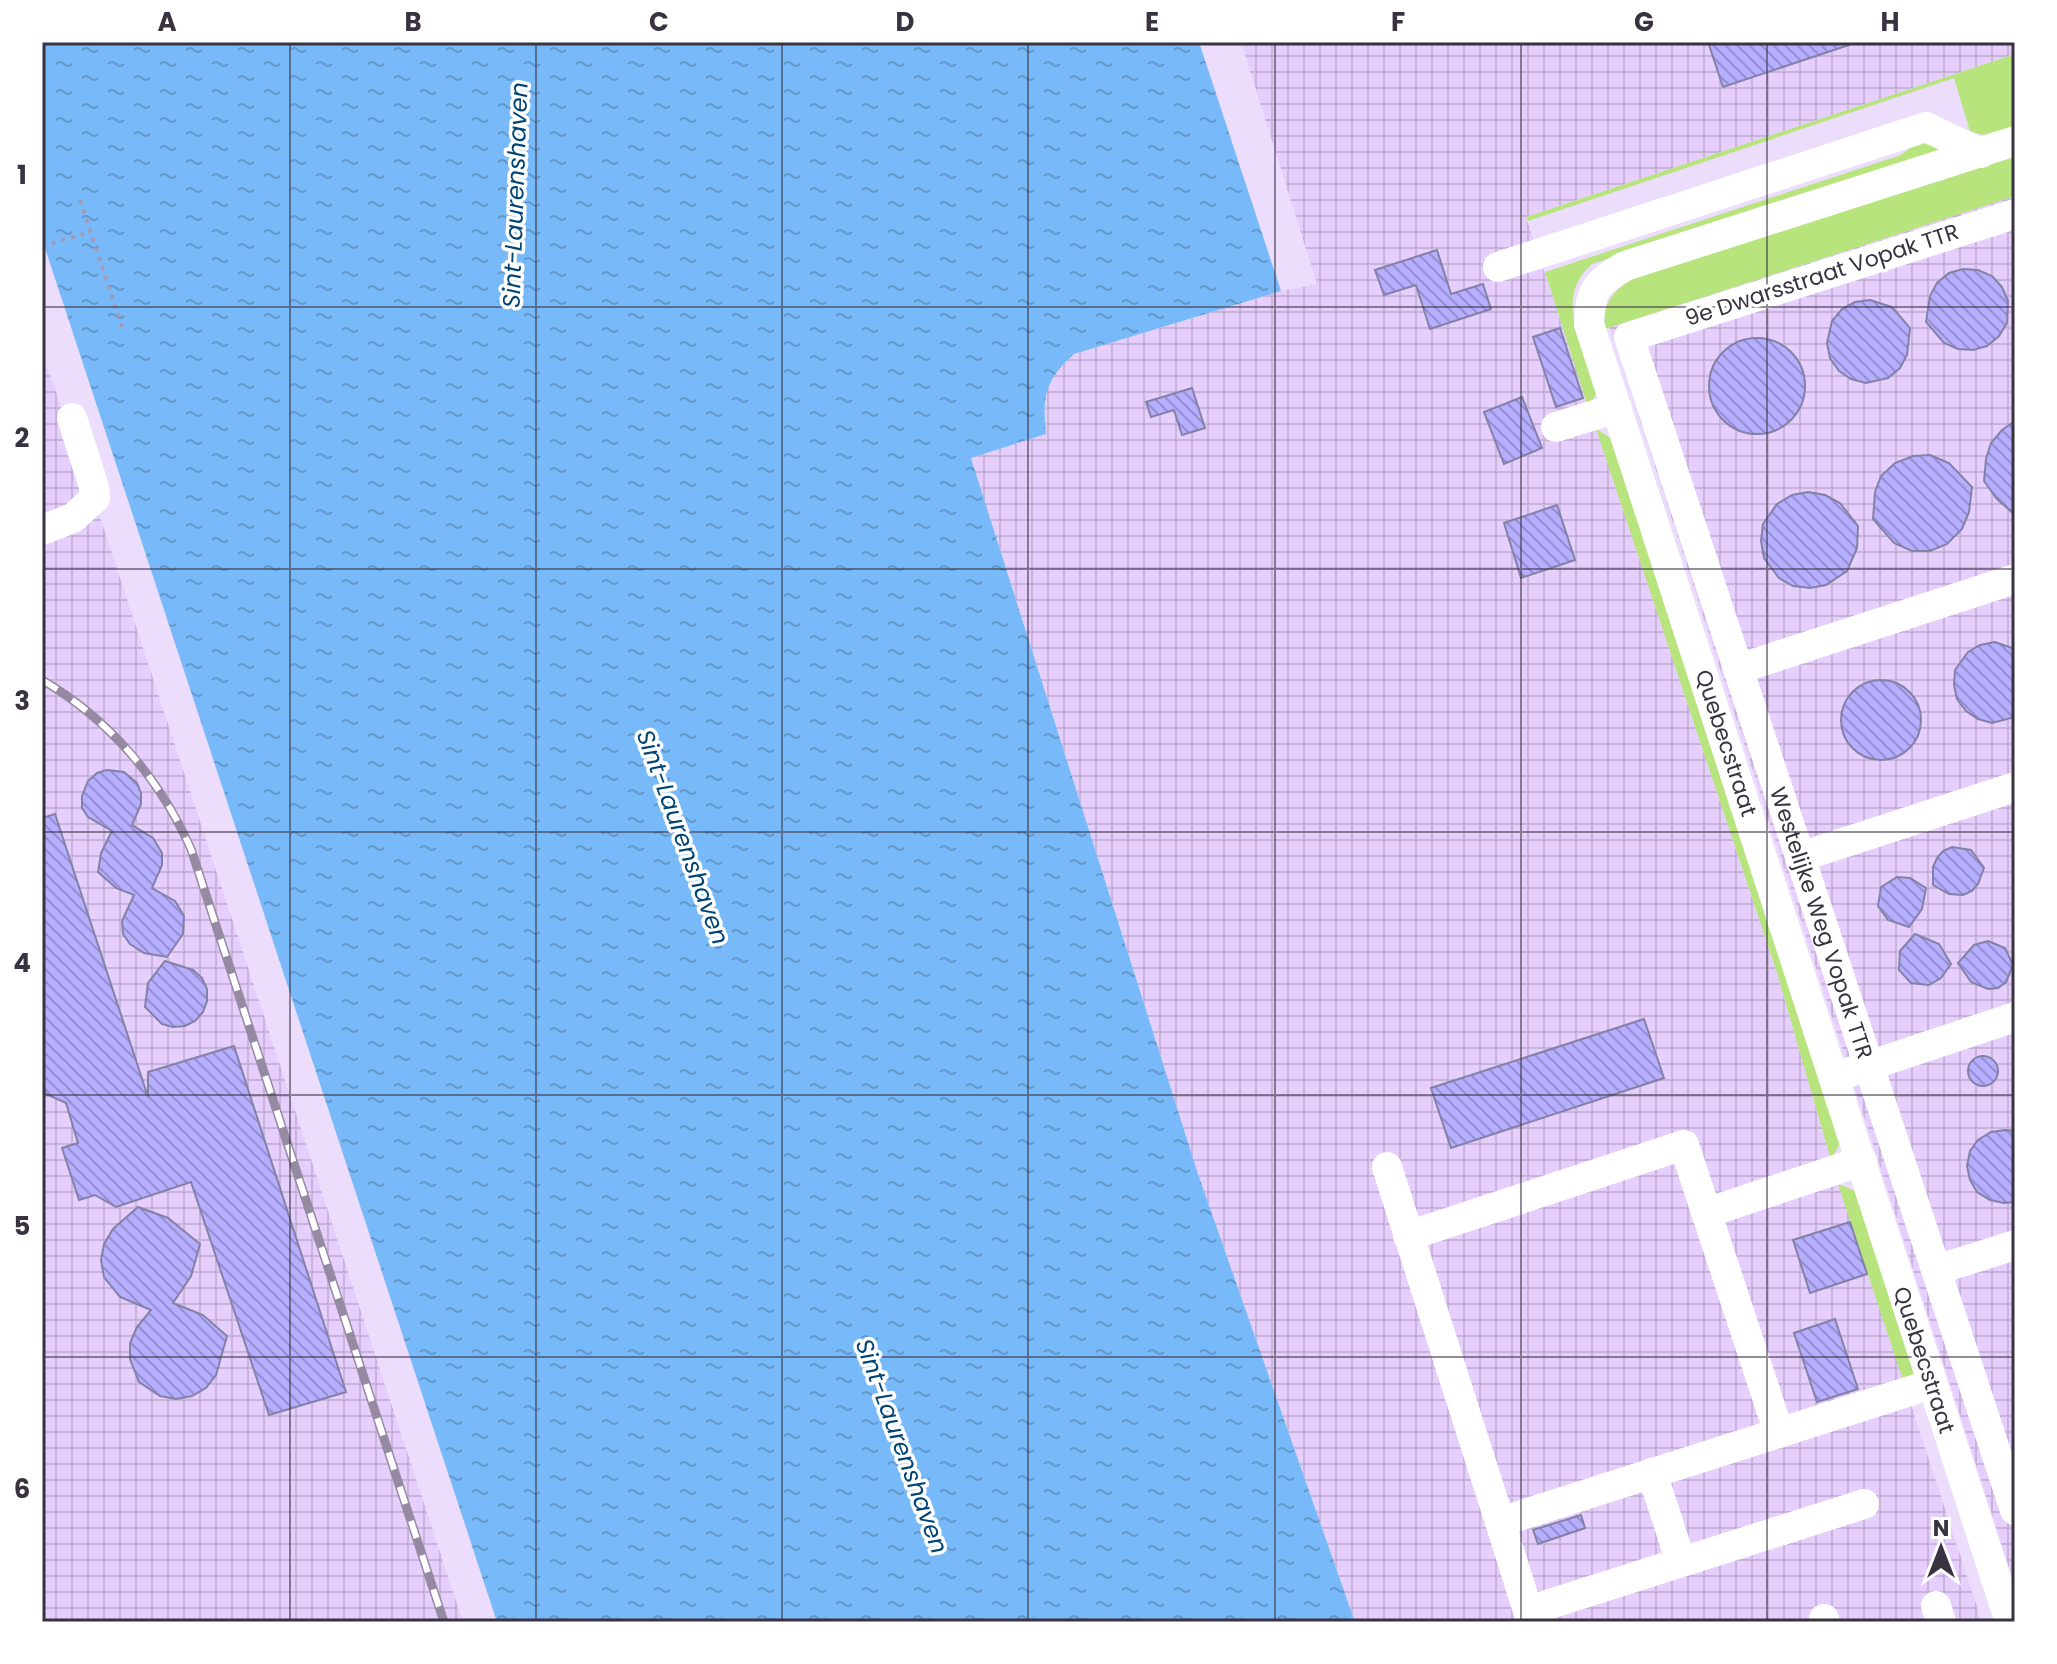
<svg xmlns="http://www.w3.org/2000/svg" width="2057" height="1664" viewBox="0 0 2057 1664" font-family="Poppins,sans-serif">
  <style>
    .industrial { fill: url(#industrial-grid) }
    .green { fill: #b7e47c }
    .water { fill: url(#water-ripples) }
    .building { fill: url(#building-back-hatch); stroke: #8481a7; stroke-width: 2 }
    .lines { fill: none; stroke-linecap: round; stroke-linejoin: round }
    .path { stroke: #a599b2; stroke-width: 4; stroke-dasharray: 4 6; stroke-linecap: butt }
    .minor { stroke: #fff; stroke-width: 30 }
    .rail-casing { stroke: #958aa1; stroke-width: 9 }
    .rail { stroke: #fff; stroke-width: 6; stroke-dasharray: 18; stroke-linecap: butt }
    .grid { fill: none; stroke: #393241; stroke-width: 2; stroke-opacity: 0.55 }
    .labels { text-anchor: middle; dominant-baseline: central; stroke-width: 7; stroke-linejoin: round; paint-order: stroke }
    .street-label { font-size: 22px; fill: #393241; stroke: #fff }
    .water-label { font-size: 24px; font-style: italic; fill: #004475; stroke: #fff }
    .neatline { fill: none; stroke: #393241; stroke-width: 3 }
    .grid-label { font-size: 26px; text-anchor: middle; font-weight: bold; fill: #393241 }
  </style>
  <defs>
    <pattern id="industrial-grid" width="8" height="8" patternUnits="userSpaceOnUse" patternTransform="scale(2)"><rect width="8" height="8" fill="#e7cffd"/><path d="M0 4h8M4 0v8" fill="none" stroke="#c7b2da"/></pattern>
    <pattern id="water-ripples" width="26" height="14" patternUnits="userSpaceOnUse" patternTransform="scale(2)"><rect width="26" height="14" fill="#78baf9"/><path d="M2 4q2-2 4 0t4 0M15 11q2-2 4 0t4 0" fill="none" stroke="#6398cb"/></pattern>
    <pattern id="building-back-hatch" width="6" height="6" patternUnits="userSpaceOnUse" patternTransform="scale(2)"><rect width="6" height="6" fill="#b6aefe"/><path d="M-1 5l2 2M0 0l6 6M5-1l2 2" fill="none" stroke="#958ecf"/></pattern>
  </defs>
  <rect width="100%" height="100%" fill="#ecddfc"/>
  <g class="industrial">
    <polygon points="1241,42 2015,42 2015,54 1526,217 1777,973 1831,1160 1982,1622 1355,1622 1198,1174 971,458 1046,434 1044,417 1048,383 1058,368 1074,354 1281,291 1317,284"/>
    <polygon points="2015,196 2015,1586 1610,327"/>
    <polygon points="42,352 104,529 463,1622 42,1622"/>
  </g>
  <g class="green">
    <polygon points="2015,54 2015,127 1984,135 1970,131 1954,78 1528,221 1526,217"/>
    <path d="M 1919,140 L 1942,142 L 1939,151 L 1592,264 C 1552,298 1584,350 1599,390 L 1588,407 L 1545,272 L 1901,155 Z"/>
    <path d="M 2015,154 L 2015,196 L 1605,329 C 1601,304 1615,287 1637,277 Z"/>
    <polygon points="1596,429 1611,438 1840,1143 1831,1160 1777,973"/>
    <polygon points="1838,1184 1856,1191 1915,1371 1912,1378 1904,1383"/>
  </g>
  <path class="water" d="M 42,42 L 1199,42 L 1281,291 L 1074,354 C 1046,379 1042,396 1046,434 L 971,458 L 1198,1174 L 1355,1622 L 497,1622 L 42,239 Z"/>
  <g class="building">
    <polygon points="1708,42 1849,42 1849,45 1723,87"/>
    <polygon points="1437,250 1451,294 1483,284 1491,309 1430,329 1416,285 1384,295 1375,270"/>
    <polygon points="1963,269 1978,270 1992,276 2002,287 2008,301 2007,323 1999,336 1987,346 1973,350 1958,349 1944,343 1926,322 1930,296 1937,283 1949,273"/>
    <polygon points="1870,300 1892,307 1910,328 1907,355 1900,368 1888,378 1866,383 1851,379 1839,371 1830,358 1827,343 1832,321 1842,309 1855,302"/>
    <polygon points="1560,328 1583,398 1556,407 1533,337"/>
    <circle cx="1757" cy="386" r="48"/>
    <polygon points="1192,388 1205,428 1182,435 1174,410 1151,417 1146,402"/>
    <polygon points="1522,397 1542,448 1504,464 1484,412"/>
    <polygon points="2015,421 2015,515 1997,499 1984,481 1986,459 1991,443 2002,430"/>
    <polygon points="1930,455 1949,463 1972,487 1969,512 1962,529 1947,544 1930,551 1912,551 1894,543 1873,519 1875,492 1881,476 1895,463 1913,456"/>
    <polygon points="1808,492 1825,495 1840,503 1858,526 1857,548 1847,571 1826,585 1810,588 1793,586 1779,578 1764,558 1761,541 1763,524 1777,504 1792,495"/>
    <polygon points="1557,505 1575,560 1521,578 1504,523"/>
    <polygon points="1995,642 2015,649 2015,717 1992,723 1978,719 1966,711 1957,699 1954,685 1955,670 1968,652 1980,645"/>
    <circle cx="1881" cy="720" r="40"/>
    <polygon points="107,770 124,772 137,783 141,793 141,804 132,825 153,838 162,853 162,865 152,888 175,901 184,916 183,934 167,957 144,953 130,944 123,934 122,921 134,895 116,888 98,872 101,853 112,831 88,817 82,808 82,796 88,781 97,773"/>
    <polygon points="55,814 148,1097 148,1072 234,1046 346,1392 269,1415 191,1182 116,1207 95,1195 79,1200 62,1148 78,1143 66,1103 42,1092 42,818"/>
    <polygon points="1952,847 1971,850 1984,868 1978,884 1972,891 1963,895 1949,894 1933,885 1933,867 1937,858 1943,851"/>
    <polygon points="1897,877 1910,878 1926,888 1922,909 1909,927 1888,920 1878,906 1881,887"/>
    <polygon points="1915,934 1939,944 1951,964 1941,978 1929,985 1911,983 1899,970 1900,951"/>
    <polygon points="1988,941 2005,948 2013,965 2006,982 1998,988 1988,989 1971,982 1958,963 1974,945"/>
    <polygon points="165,961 193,970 202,978 207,989 207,1001 203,1012 195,1021 185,1026 173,1027 162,1024 145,1007 148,983"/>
    <polygon points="1644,1019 1664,1078 1451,1148 1431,1088"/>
    <circle cx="1983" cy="1071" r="15"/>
    <polygon points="2005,1130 2015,1131 2015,1202 2004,1203 1990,1200 1977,1192 1970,1180 1967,1166 1970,1151 1978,1140 1991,1132"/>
    <polygon points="138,1207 168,1218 200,1244 191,1276 173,1303 203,1315 227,1336 216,1375 206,1388 192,1396 176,1399 160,1396 139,1382 130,1359 130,1343 137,1327 151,1310 120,1297 104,1277 101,1260 104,1244 113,1229"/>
    <polygon points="1850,1222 1867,1274 1810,1293 1793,1240"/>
    <polygon points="1835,1319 1858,1389 1817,1402 1794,1333"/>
    <polygon points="1581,1515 1585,1528 1538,1544 1533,1530"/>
  </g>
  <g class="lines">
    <g class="path">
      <polyline points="80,200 122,327"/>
      <polyline points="42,246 90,232"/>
    </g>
    <g class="minor">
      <path id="s1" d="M 2015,214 L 1629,337 L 2015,1510"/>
      <polyline points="1498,267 1926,127 1981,153"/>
      <polyline points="1556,427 1617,408"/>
      <polyline points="42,530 73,518 95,498 94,487 72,418"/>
      <polyline points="1738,669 2015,579"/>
      <polyline points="1800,857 2015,787"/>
      <polyline points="1850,1072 2015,1017"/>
      <polyline points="1387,1167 1500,1522 1932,1384"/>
      <polyline points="1706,1213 1862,1161"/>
      <polyline points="1408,1236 1684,1145 1779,1433"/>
      <polyline points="1936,1270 2015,1245"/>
      <polyline points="1652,1473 1681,1562"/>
      <polyline points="1500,1522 1528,1611 1864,1504"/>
      <polyline points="1936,1606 1941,1622"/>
      <polyline points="1824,1619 1825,1622"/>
      <path d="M 2010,1622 L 1589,324 C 1590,290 1596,283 1625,266 L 2015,141"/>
    </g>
    <g class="rail-casing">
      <path id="rail" d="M 42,680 C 109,719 160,779 191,849 L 444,1622"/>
    </g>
    <use href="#rail" class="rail"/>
  </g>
  <path class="grid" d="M 290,42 L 290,1622M 536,42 L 536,1622M 782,42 L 782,1622M 1028,42 L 1028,1622M 1275,42 L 1275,1622M 1521,42 L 1521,1622M 1767,42 L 1767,1622M 42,307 L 2015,307M 42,569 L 2015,569M 42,832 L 2015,832M 42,1095 L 2015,1095M 42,1357 L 2015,1357"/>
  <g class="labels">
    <g class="street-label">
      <text transform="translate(1822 275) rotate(-18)">9e Dwarsstraat Vopak TTR</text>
      <text transform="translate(1726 743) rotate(72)">Quebecstraat</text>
      <text stroke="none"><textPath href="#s1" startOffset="1022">Westelijke Weg Vopak TTR</textPath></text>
      <text transform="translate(1924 1360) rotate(72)">Quebecstraat</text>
    </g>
    <g class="water-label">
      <text transform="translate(515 195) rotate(-88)">Sint-Laurenshaven</text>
      <text transform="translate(683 837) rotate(70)">Sint-Laurenshaven</text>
      <text transform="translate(902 1446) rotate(70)">Sint-Laurenshaven</text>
    </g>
  </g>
  <rect width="2057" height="1664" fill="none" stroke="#ffffff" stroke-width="88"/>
  <g transform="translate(1941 1548)" stroke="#ffffff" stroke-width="6" paint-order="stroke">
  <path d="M0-6L14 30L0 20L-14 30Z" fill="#393241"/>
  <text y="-12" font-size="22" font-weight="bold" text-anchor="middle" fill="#393241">N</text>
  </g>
  <rect x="44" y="44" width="1969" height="1576" class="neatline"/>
  <g class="grid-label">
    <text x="167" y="31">A</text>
    <text x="413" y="31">B</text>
    <text x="659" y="31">C</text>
    <text x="905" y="31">D</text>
    <text x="1152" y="31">E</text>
    <text x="1398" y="31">F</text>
    <text x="1644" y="31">G</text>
    <text x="1890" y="31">H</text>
    <text x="22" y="184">1</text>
    <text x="22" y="447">2</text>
    <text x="22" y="710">3</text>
    <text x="22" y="972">4</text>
    <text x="22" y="1235">5</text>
    <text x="22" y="1498">6</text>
  </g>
</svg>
